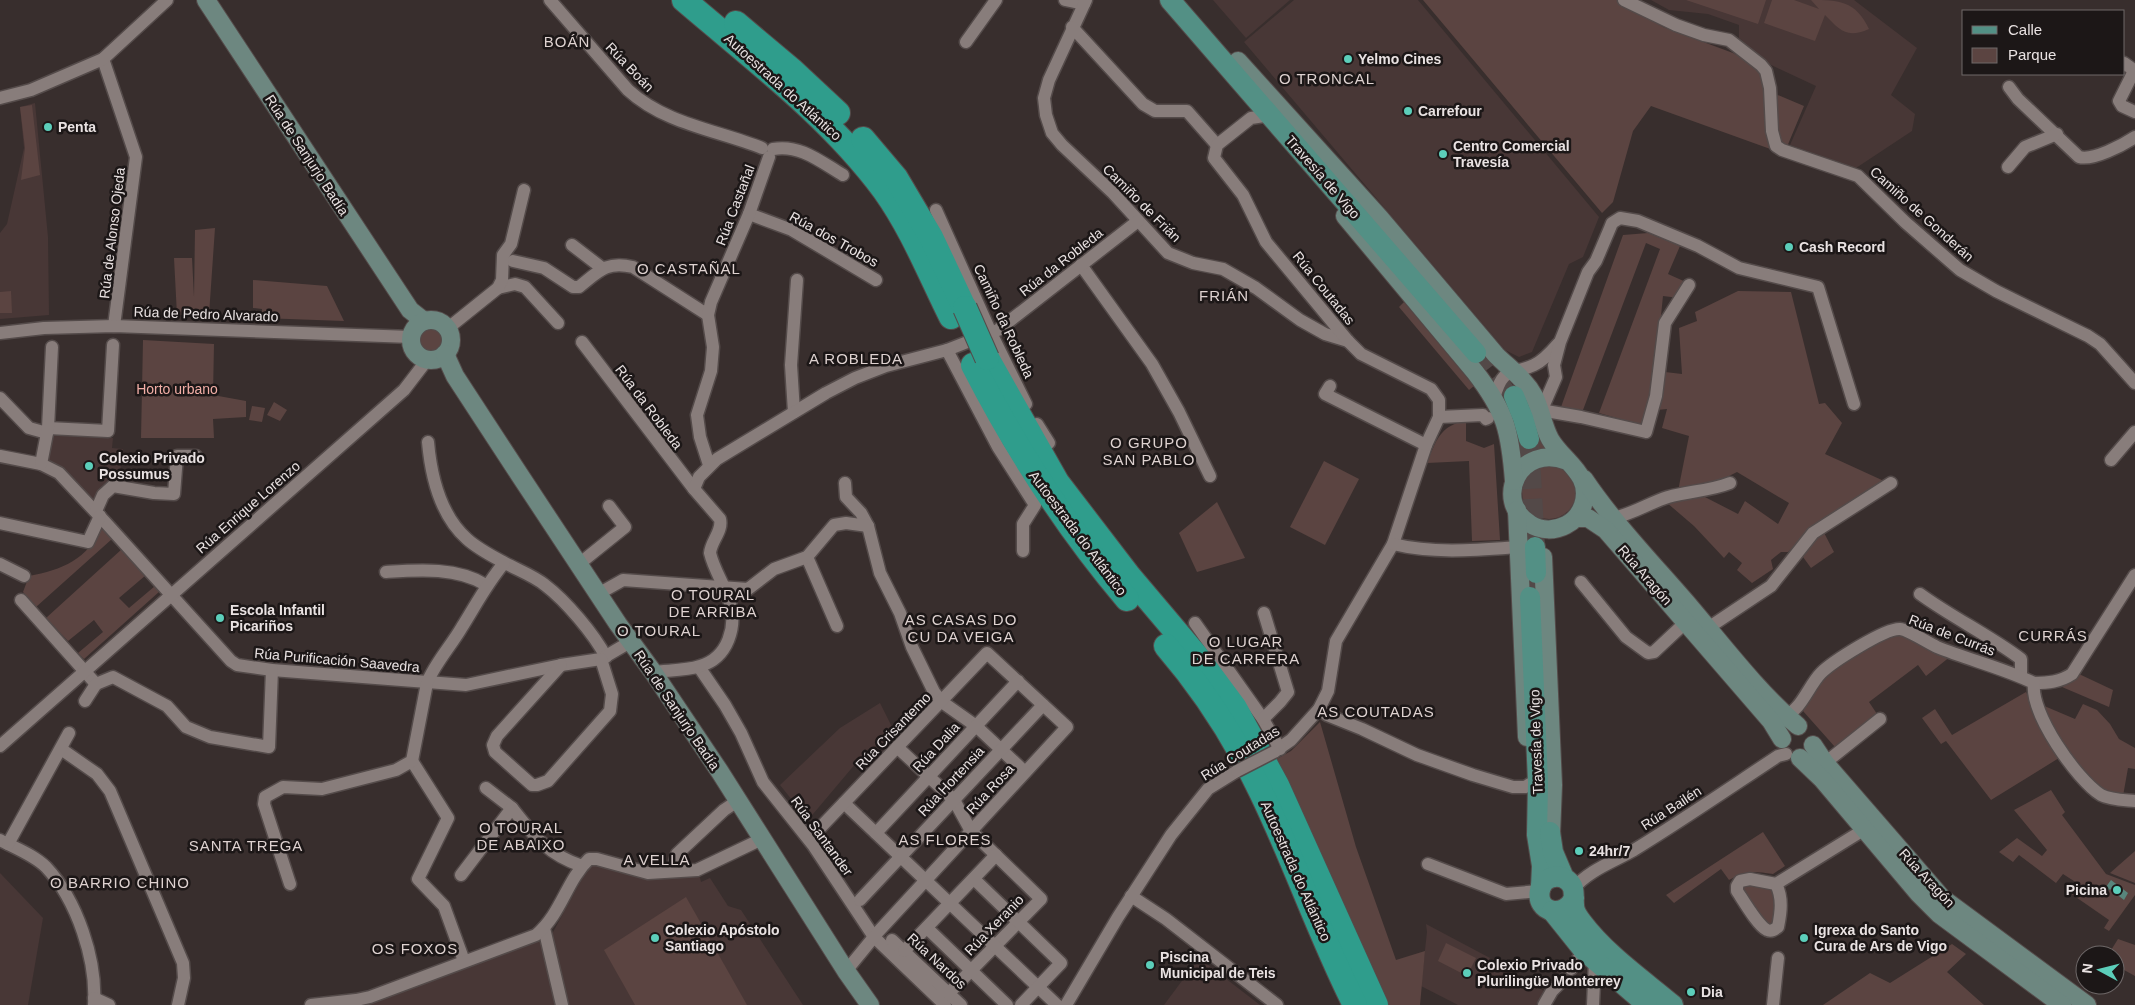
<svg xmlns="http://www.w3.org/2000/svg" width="2135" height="1005" viewBox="0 0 2135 1005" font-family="Arial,sans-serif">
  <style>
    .built { fill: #483736 }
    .green { fill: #5b4441 }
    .water { fill: #58857c }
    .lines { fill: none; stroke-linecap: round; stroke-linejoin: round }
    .minor-tunnel { stroke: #534948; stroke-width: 12; stroke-dasharray: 12 6; stroke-linecap: butt }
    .primary-tunnel { stroke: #534948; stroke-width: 20; stroke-dasharray: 20 10; stroke-linecap: butt }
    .minor-casing { stroke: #544b4a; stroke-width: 15 }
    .secondary-casing { stroke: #544b4a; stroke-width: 20 }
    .primary-casing { stroke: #544b4a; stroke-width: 22 }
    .motorway-casing { stroke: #544b4a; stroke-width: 26 }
    .minor { stroke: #887d7b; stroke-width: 12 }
    .secondary { stroke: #6d8780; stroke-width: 18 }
    .primary { stroke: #539085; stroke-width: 20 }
    .motorway { stroke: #2f9d8c; stroke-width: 24 }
    .minor-bridge-casing { stroke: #544b4a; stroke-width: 15; stroke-linecap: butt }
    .motorway-bridge-casing { stroke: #544b4a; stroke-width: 26; stroke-linecap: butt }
    .minor-bridge { stroke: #887d7b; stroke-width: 12 }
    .motorway-bridge { stroke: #2f9d8c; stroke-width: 24 }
    .poi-dot { fill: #5cceba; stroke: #1c1717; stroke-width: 2 }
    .labels { text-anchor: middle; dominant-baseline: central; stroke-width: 5; stroke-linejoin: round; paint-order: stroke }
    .poi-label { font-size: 14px; font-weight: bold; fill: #e9e2e2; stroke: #1c1717; text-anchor: start }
    .street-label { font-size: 14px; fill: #e9e2e2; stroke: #1c1717 }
    .park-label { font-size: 14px; fill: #f2aea6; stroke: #1c1717 }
    .neighbourhood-label { font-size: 15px; letter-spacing: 1px; fill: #ded2d0; stroke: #1c1717 }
  </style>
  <rect width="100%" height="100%" fill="#382e2d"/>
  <g class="built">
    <polygon points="1213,0 1290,0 1246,38"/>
    <polygon points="1294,0 1418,0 1599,217 1583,257 1569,264 1532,352 1519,357 1505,350 1244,42"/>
    <polygon points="1651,0 1854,0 1917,48 1891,95 1915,114 1912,131 1856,168 1790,145 1816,86 1769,64 1739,38 1739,25 1708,14 1669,10"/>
    <polygon points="35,103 48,237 49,315 0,319 0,233 7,224 24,148 20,107"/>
    <polygon points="54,435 113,438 112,448 123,449 119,481 110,480 90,503 74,485 77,481 48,461"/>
    <polygon points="880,703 897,737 867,750 808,820 780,785 840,728"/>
    <polygon points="594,864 652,879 699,874 701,882 710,878 728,906 741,910 803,1005 336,1005 529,941 551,942 552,934 585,873 590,865"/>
    <polygon points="0,873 43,918 28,1005 0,1005"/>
    <polygon points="1426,924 1490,958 1489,960 1544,991 1536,1005 1458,1005 1421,986 1427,932"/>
    <polygon points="1199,958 1260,1005 1164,1005"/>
  </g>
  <g class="green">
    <polygon points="1423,0 1618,0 1663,27 1733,53 1758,67 1766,90 1804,106 1784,154 1651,106 1633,131 1613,202 1602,213"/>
    <polygon points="1686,0 1766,0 1758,24"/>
    <path d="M 1772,0 L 1794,0 L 1819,9 L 1811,0 C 1839,0 1856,1 1869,29 C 1846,39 1840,30 1825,15 L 1815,41 L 1764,23 Z"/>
    <polygon points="32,105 40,175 21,180 25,148 20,107"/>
    <polygon points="215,228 209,315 177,315 174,258 192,258 194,297 195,230"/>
    <polygon points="1648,233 1680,246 1668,274 1688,283 1679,298 1663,296 1653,394 1645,426 1599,413 1660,249 1646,243 1583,410 1561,407 1623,235"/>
    <polygon points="253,280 327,286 344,321 261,318 262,309 253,308"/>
    <polygon points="11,291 12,313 0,313 0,292"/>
    <polygon points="1738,291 1791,292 1819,404 1825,403 1842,423 1825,454 1884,481 1820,525 1834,552 1811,568 1795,546 1788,552 1781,552 1771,560 1773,569 1752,583 1737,570 1742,563 1729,552 1724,558 1694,526 1666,502 1701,495 1738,514 1745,501 1778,524 1789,503 1737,472 1715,483 1678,491 1689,436 1662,428 1667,409 1657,410 1665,372 1682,374 1679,328 1697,321 1695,312"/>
    <polygon points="1404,302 1474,386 1469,390 1399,307"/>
    <circle cx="431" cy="340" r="12"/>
    <polygon points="143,340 214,344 213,395 246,401 246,417 213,419 214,438 141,438"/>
    <polygon points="1513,380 1551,450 1520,462 1519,447 1533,445 1518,394 1512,382"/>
    <polygon points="274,402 287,410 280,421 267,415"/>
    <polygon points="252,406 265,408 262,422 249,420"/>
    <path d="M 1466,421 L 1466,441 L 1484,448 L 1494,444 L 1500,540 L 1472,541 L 1469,461 L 1427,463 C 1436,441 1440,425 1466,421 Z"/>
    <polygon points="1324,461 1359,479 1325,545 1290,527"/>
    <circle cx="1549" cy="492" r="27"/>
    <polygon points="1217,502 1245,558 1197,572 1179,533"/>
    <path d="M 102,527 L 112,539 L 36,607 L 23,592 L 29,576 C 62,570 88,559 102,527 Z"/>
    <polygon points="122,549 146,575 119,598 129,608 155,586 160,591 84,659 78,653 103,632 94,620 68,641 46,618"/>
    <polygon points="1894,633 1901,633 1951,656 1926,676 1918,665 1869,702 1877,714 1835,747 1803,711 1818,683 1835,667"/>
    <polygon points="2079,674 2113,690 2109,707 2062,687"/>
    <polygon points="2026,692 2030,700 2075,719 2083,704 2097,710 2110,724 2119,739 2135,748 2135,769 2128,768 2123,796 2105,790 2059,758 1991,800 1946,741 1941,744 1922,718 1935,709 1952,735"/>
    <polygon points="1320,722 1356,847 1396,960 1425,951 1420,1005 1388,1005 1357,946 1275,760 1291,751"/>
    <polygon points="2051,790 2065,812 2062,815 2106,874 2135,885 2135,895 2109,931 2104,928 2109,920 2070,893 2077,883 2063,874 2056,883 2019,855 2013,862 1999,852 2017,838 2042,856 2047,850 2014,810"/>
    <path d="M 1763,832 L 1785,866 L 1773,874 C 1752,871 1747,870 1729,880 L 1721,869 L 1674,903 L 1666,895 Z"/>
    <polygon points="2135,851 2135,883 2110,873"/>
    <polygon points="1747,883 1776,890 1775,923 1770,926 1741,892 1742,886"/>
    <polygon points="686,897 747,1005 635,1005 604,950"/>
    <polygon points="2118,939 2135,945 2135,976 2115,965 2115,955 2108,955"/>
    <polygon points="1446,943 1476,958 1467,976 1438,961"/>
    <polygon points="1952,944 1966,954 1947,972 1984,1005 1823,1005 1870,973 1890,983"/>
  </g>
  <polygon class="water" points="2111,880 2128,893 2124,900 2110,889 2106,893 2103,891"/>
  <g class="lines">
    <polyline class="minor-tunnel" points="1559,984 1571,969"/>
    <g class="primary-tunnel">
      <polyline points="1476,353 1504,390 1510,402"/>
      <polyline points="1529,439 1535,547"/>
      <polyline points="1529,573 1530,597"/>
    </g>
    <g class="minor-casing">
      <g id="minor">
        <path d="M 550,0 L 628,90 C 665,124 717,130 762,148"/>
        <polyline points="1065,0 1084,4"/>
        <polyline points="1086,0 1049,80 1044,98 1046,115 1052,133 1062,145 1113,193 1168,253 1193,263 1223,269 1256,288 1300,320 1325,334 1348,341"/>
        <polyline points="1624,0 1676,25 1704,35 1729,40 1761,65 1766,71 1770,88 1772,131 1776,146 1782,150 1858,176 1905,222 1960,270 1996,291 2088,336 2100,344 2135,383"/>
        <polyline points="1072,27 1143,104 1155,111 1187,111 1217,145"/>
        <polyline points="966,42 996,0"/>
        <polyline points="103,59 136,157 114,326"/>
        <polyline points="2124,63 2131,68 2133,73 2119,101 2122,106 2135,112"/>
        <path d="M 2009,87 L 2018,99 L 2079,157 C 2093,161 2123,145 2135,137"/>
        <polyline points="0,98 31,90 103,59 167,0"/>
        <polyline points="1264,116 1251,118 1217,145 1214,158 1243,195 1266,242 1348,341 1361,354 1431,389 1439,400 1439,417 1426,445 1393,544 1336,641 1328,691 1319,709 1291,740 1274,752"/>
        <path d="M 773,149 C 800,144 821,162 843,175"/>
        <polyline points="2008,167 2025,147 2057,134"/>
        <polyline points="936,210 991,333 1026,404"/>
        <polyline points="749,214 792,230 876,280"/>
        <polyline points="572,245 602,268"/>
        <path d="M 513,261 L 544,268 L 573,287 L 579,287 C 599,271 606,261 633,267 L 708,315"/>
        <polyline points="1081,265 1152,364 1179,412 1210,476"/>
        <polyline points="498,288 515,284 525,287 558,323"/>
        <polyline points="447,329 498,288 502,280 503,255 511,244 524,190"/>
        <polyline points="0,333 44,328 114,326 411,337"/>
        <polyline points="582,342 694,489"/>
        <polyline points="947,350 998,447 1035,505 1023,524 1023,551"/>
        <polyline points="1330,386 1325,394 1426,445"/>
        <polyline points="0,398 29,428 47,433"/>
        <path d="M 1494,398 C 1504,365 1510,376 1534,365 C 1543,361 1552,351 1558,344"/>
        <polyline points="794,412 791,365 797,280"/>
        <polyline points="1540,414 1556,377 1554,365 1560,342 1588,272 1596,261 1610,228 1612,223 1620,218 1638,221 1698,246 1739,268 1818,287 1854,404"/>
        <polyline points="1540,414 1546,411 1581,417 1646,432 1656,396 1665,323 1689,285"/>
        <polyline points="1439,417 1483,415 1486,419 1488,418"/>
        <polyline points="1037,424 1049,443"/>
        <polyline points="48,428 108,431 113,345"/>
        <path d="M 428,442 C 431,476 440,515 467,539 C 478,549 492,556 505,563 C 518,570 534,576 545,585 C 566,601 594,634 606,657"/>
        <polyline points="0,456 41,464 59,473 106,523 231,661 237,665 272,670 466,685 561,665 601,659 630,642"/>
        <polyline points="2111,460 2135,432"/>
        <polyline points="41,464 48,428 52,347"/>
        <polyline points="709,465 700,437 697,415 711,371 713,347 708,315 711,302 749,214 769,157"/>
        <polyline points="845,483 846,497 861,513 868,526 880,573 900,613 912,647 934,692 942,702 976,726 1025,772"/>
        <polyline points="96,511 103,495 113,486 154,493 174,494 177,456 196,456"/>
        <path d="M 1613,518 C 1633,514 1649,503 1668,497 C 1689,491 1710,491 1730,483"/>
        <polyline points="0,523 88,542 100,516"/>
        <path d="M 1393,544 C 1433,554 1477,550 1518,547"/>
        <polyline points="807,557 837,626"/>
        <polyline points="0,564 24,576"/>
        <polyline points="579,564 625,527 609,506"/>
        <path d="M 386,572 C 418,570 457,567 486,585"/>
        <polyline points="1581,582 1626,637 1648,653 1654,652 1686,622"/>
        <polyline points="598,594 623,580 748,589 774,569 807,557 834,525 846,523 868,526"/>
        <path d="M 1920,594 C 1953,618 1989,635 2021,659 L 2021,676"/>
        <polyline points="21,600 96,684 113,677 167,706 186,727 210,737 269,747 272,670"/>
        <polyline points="1195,623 1263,719 1280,749"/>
        <polyline points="1708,628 1771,586 1813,533 1891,483"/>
        <polyline points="561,665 497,736 493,745 495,752 532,785 537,785 548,781 610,711 612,694 601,659"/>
        <polyline points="699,667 725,705 741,733 763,782 813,845 874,937 945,1005"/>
        <path d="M 653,672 C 668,670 685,671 700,666 C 728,658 738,626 729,600 C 724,584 714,570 710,553 C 711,541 723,531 720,519 L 694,489 L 699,477 L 717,459 L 826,393 L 855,378 L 886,366 L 947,350 L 998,330 L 1138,221"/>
        <path d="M 2034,683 C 2048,683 2060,682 2072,674 L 2135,575"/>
        <polyline points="85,701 96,684"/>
        <polyline points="1319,709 1327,715 1362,729 1417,755 1473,775 1513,787 1525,787 1530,784"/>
        <path d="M 1785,715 C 1800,712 1809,685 1821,673 C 1832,662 1885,628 1900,629 C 1909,630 1928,643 1937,647 C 1969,660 2003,668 2034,683 C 2030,713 2076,779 2101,795 C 2110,800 2125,800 2135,801"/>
        <polyline points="1263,719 1280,702 1288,692 1264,613"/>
        <polyline points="0,746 404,390 427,360"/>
        <polyline points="897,747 954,800 971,831 1041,899 949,993"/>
        <polyline points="61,749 97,774 110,791 183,963 184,978 178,1005"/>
        <polyline points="412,761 448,818 418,879 444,906 464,961"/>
        <polyline points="1825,763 1880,719"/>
        <polyline points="486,788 512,808"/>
        <polyline points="844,803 1057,1005"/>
        <polyline points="819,829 987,653 1067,727 878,932 846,971"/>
        <polyline points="876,833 1018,681"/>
        <path d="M 0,840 C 15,848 34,855 46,867 C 77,900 97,960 94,1005"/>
        <polyline points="8,844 69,733"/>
        <polyline points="1428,864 1506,894 1539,891"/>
        <polyline points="673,870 677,854 724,810 739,800"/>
        <path d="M 461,875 L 512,808 C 534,836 547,854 582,866"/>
        <polyline points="974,879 1061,963 1021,1005"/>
        <path d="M 290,884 L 264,804 L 265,797 L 283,787 L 322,789 L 396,770 L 412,761 L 427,683 C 435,663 451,646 462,627 C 477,603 486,585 504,563"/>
        <path d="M 1776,884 C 1783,898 1781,912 1778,927 C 1774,930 1771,932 1767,930 C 1758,926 1743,900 1737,891 L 1737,886 L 1740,881 L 1750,879 L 1776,884 L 1865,829"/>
        <path d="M 1573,889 C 1589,870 1613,862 1634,850 C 1683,820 1731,787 1778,756 L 1786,754"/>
        <polyline points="1131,896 1166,919 1277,1005"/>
        <polyline points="860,900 1043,705"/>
        <polyline points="544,928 562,1005"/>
        <polyline points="927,928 1007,1005"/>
        <polyline points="892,940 961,1005"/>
        <polyline points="904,951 996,855"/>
        <polyline points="1571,969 1584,951"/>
        <polyline points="94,998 109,1005"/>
        <path d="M 311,1005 L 356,1000 L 370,997 L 536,935 C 562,913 566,881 589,859 L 597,859 L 648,873 L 697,870 L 762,839"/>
        <polyline points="1066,1005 1118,917 1171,835 1208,789 1237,771"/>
        <polyline points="1544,1005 1552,991 1559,984"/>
        <polyline points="1593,1005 1595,960"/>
        <polyline points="1773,1005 1778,958"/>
      </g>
    </g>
    <g class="secondary-casing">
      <g id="secondary">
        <polyline points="206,0 410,310 424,321"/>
        <path d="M 1238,61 L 1380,218 L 1496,355 C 1509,368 1525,379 1534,396 C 1541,410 1543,426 1550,439 C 1563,462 1593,474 1583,505 C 1580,514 1574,521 1566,525 C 1555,531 1541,531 1530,524 C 1492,501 1520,442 1567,461"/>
        <path d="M 1345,216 L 1475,372 C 1506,412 1510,431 1514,481"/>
        <circle cx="431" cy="340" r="20"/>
        <polyline points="445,354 455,376 519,474 618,624 653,672 720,772 846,971 870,1005"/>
        <path d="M 1584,479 C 1615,525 1655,566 1691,608 C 1725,648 1758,692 1798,726"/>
        <polyline points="1517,510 1527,737"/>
        <polyline points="1576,518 1588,518 1606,530 1771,721 1782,739"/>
        <polyline points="1543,557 1553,785 1551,835"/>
        <polyline points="1813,745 1825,763 1942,898 2087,1005"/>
        <polyline points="1800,758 1822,779 1919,894 1939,914 2062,1005"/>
      </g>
    </g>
    <g class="primary-casing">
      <g id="primary">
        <polyline points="1170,0 1476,353"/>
        <polyline points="1514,396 1523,418 1529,439"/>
        <polyline points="1535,547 1536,573"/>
        <polyline points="1530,597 1538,782 1537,835 1542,866 1541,887"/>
        <polyline points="1550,832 1553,852 1564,878"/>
        <path d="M 1574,898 C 1565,919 1535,913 1540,890 C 1542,878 1557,873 1567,880 C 1576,887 1573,895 1574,905 C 1574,911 1578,917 1582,922 C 1606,954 1642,979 1673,1005"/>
        <polyline points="1552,911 1584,951 1647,1005"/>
      </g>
    </g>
    <g class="motorway-casing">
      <g id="motorway">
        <path d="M 684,0 C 754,60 829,116 884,190 C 912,229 930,275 951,317"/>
        <polyline points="736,23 793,71 838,113"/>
        <polyline points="863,139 896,178 931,237 964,307"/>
        <polyline points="987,358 1057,482 1129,576 1195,654 1235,708 1277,785 1376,1005"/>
        <path d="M 973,365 C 1016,449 1066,527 1127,599"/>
        <path d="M 1166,646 C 1204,690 1236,740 1261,792 C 1295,862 1320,936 1355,1005"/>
      </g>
    </g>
    <use href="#minor" class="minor"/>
    <use href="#secondary" class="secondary"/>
    <use href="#primary" class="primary"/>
    <use href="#motorway" class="motorway"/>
    <g class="minor-bridge-casing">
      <polyline id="minor-bridge" points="1237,771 1274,752"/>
    </g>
    <g class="motorway-bridge-casing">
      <polyline id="motorway-bridge" points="965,308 987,358"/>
    </g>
    <use href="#minor-bridge" class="minor-bridge"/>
    <use href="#motorway-bridge" class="motorway-bridge"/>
  </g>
  <g class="poi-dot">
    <circle cx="1348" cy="59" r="5"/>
    <circle cx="1408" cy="111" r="5"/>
    <circle cx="48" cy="127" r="5"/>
    <circle cx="1443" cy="154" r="5"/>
    <circle cx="1789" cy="247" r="5"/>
    <circle cx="89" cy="466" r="5"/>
    <circle cx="220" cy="618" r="5"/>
    <circle cx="1579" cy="851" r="5"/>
    <circle cx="2117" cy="890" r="5"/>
    <circle cx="655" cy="938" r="5"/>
    <circle cx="1804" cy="938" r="5"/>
    <circle cx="1150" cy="965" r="5"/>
    <circle cx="1467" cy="973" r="5"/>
    <circle cx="1691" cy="992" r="5"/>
  </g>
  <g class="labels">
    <g class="poi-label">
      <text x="1358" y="59">Yelmo Cines</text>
      <text x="1418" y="111">Carrefour</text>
      <text x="58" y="127">Penta</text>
      <text x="1453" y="146">Centro Comercial<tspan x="1453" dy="16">Travesía</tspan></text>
      <text x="1799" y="247">Cash Record</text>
      <text x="99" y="458">Colexio Privado<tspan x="99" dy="16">Possumus</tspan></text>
      <text x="230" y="610">Escola Infantil<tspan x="230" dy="16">Picariños</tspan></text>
      <text x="1589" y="851">24hr/7</text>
      <text x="2107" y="890" text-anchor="end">Picina</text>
      <text x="665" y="930">Colexio Apóstolo<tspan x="665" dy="16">Santiago</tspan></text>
      <text x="1814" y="930">Igrexa do Santo<tspan x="1814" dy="16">Cura de Ars de Vigo</tspan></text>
      <text x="1160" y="957">Piscina<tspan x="1160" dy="16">Municipal de Teis</tspan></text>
      <text x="1477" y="965">Colexio Privado<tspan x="1477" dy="16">Plurilingüe Monterrey</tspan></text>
      <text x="1701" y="992">Dia</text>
    </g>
    <g class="street-label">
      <text transform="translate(630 67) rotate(46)">Rúa Boán</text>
      <text transform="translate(783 87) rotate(42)">Autoestrada do Atlántico</text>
      <text transform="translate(307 155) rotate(57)">Rúa de Sanjurjo Badía</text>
      <text transform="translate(1323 177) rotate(49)">Travesía de Vigo</text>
      <text transform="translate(1142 203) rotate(45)">Camiño de Frián</text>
      <text transform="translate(735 205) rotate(-69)">Rúa Castañal</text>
      <text transform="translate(1922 214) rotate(42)">Camiño de Gonderán</text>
      <text transform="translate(112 233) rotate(-83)">Rúa de Alonso Ojeda</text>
      <text transform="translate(834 239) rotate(29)">Rúa dos Trobos</text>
      <text transform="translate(1061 262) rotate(-38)">Rúa da Robleda</text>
      <text transform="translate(1324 288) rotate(51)">Rúa Coutadas</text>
      <text transform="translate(206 314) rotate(2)">Rúa de Pedro Alvarado</text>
      <text transform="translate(1004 321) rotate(65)">Camiño da Robleda</text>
      <text transform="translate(649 407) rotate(53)">Rúa da Robleda</text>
      <text transform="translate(248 507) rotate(-41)">Rúa Enrique Lorenzo</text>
      <text transform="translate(1078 533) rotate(53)">Autoestrada do Atlántico</text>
      <text transform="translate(1645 575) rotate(49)">Rúa Aragón</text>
      <text transform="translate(1952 635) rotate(21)">Rúa de Currás</text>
      <text transform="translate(337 660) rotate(5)">Rúa Purificación Saavedra</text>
      <text transform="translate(677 710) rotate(56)">Rúa de Sanjurjo Badía</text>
      <text transform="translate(893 731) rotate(-46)">Rúa Crisantemo</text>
      <text transform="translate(1536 742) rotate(-92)">Travesía de Vigo</text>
      <text transform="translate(936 747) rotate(-47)">Rúa Dalia</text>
      <text transform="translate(1240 753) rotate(-32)">Rúa Coutadas</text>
      <text transform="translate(951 781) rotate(-47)">Rúa Hortensia</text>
      <text transform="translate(990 789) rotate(-47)">Rúa Rosa</text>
      <text transform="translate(1671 808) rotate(-33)">Rúa Bailén</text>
      <text transform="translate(822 836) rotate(54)">Rúa Santander</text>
      <text transform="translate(1296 871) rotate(66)">Autoestrada do Atlántico</text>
      <text transform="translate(1927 878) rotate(47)">Rúa Aragón</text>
      <text transform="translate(994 925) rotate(-46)">Rúa Xeranio</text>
      <text transform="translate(937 961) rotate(43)">Rúa Nardos</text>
    </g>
    <g class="park-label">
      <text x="177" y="389">Horto urbano</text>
    </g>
    <g class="neighbourhood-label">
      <text x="567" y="41">BOÁN</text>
      <text x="1327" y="78">O TRONCAL</text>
      <text x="689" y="268">O CASTAÑAL</text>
      <text x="1224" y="295">FRIÁN</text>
      <text x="856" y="358">A ROBLEDA</text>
      <text x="1149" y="442">O GRUPO<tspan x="1149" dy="17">SAN PABLO</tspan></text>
      <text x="713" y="594">O TOURAL<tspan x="713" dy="17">DE ARRIBA</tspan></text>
      <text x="961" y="619">AS CASAS DO<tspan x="961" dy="17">CU DA VEIGA</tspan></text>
      <text x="659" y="630">O TOURAL</text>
      <text x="2053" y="635">CURRÁS</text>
      <text x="1246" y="641">O LUGAR<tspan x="1246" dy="17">DE CARRERA</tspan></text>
      <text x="1376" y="711">AS COUTADAS</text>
      <text x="521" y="827">O TOURAL<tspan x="521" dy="17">DE ABAIXO</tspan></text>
      <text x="945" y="839">AS FLORES</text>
      <text x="246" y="845">SANTA TREGA</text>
      <text x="657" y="859">A VELLA</text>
      <text x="120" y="882">O BARRIO CHINO</text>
      <text x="415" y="948">OS FOXOS</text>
    </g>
  </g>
  <rect x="1962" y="10" width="162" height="65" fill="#1c1717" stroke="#6e6868"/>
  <rect x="1972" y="26" width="25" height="8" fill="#539085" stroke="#6e6868"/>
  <text x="2008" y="35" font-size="15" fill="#e9e2e2">Calle</text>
  <rect x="1972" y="48" width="25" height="15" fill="#5b4441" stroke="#6e6868"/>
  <text x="2008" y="60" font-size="15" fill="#e9e2e2">Parque</text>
  <g transform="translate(2100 970) rotate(277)"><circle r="24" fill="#1c1717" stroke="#6e6868"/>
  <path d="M0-4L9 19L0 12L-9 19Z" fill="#5cceba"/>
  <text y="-8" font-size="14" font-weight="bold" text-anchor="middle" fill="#e9e2e2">N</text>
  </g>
</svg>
